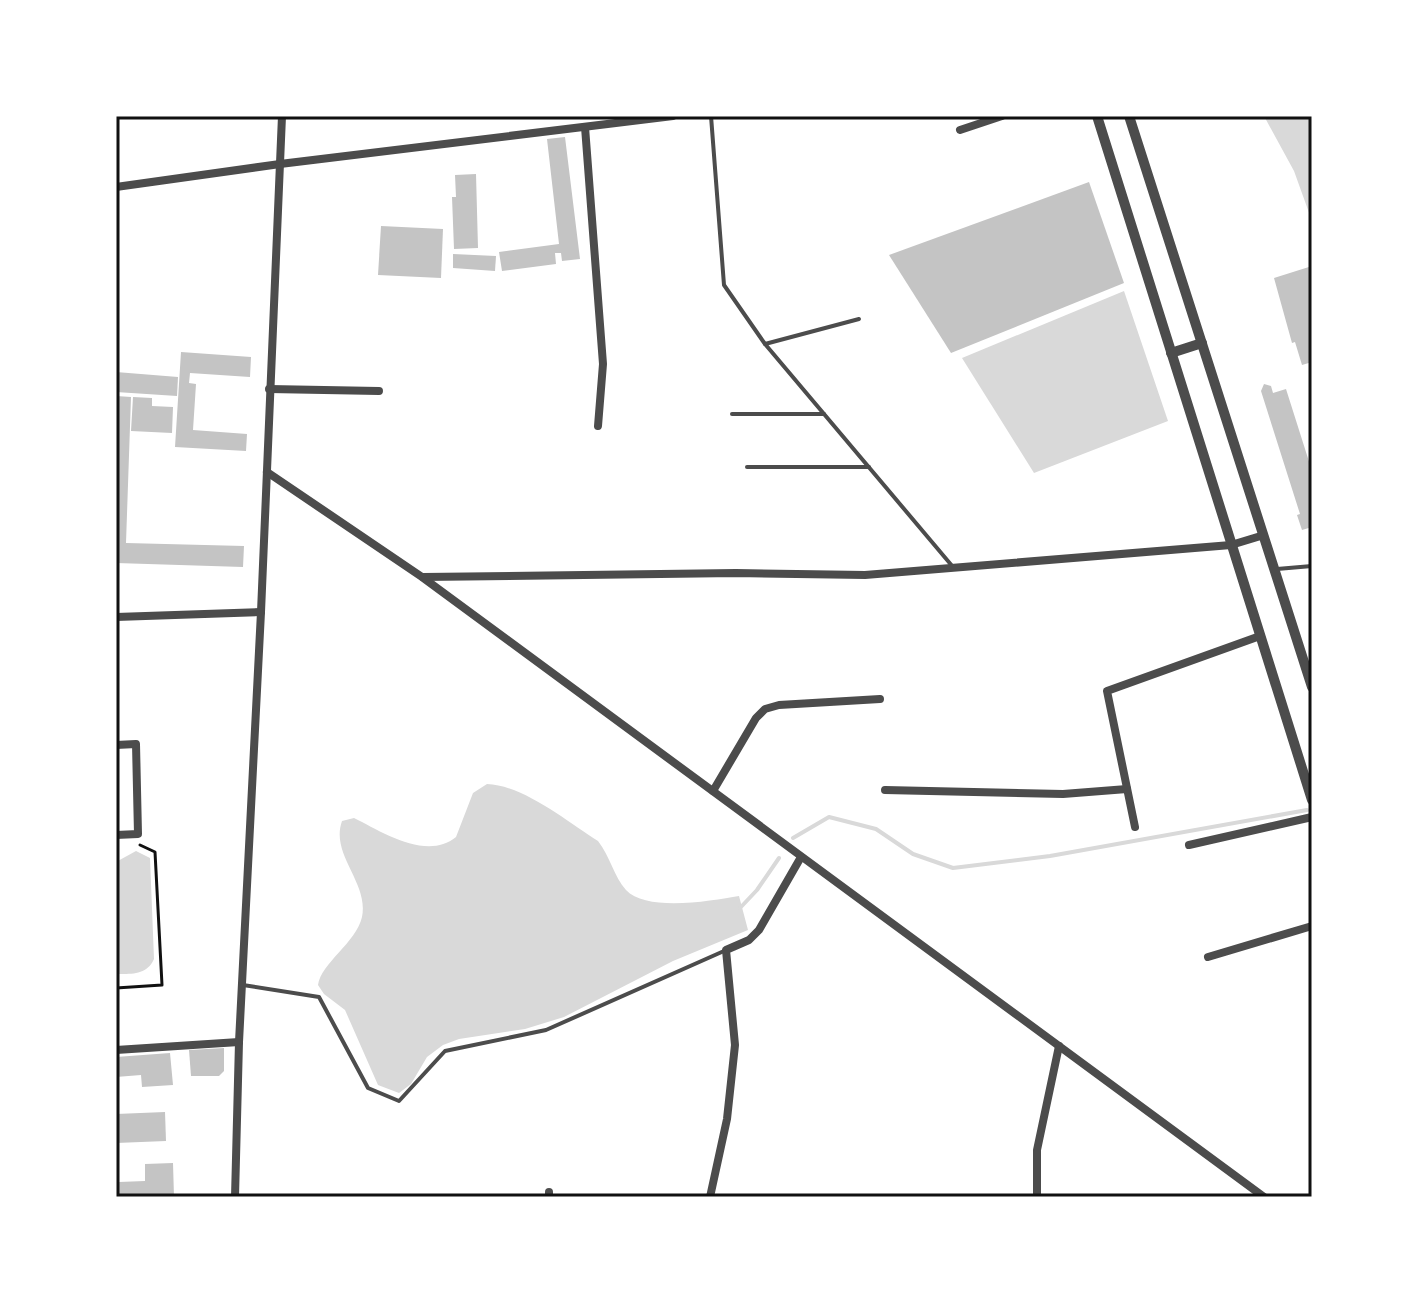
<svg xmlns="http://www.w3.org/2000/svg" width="1428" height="1313" viewBox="0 0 1428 1313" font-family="'IBM Plex Serif',serif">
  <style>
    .water { fill: #d9d9d9 }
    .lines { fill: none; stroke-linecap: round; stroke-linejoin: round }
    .stream { stroke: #d9d9d9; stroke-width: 4 }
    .building { fill: #c4c4c4 }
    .path { stroke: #111; stroke-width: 3 }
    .service { stroke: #4c4c4c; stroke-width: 4 }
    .minor { stroke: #4c4c4c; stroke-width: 8 }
    .tertiary { stroke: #4c4c4c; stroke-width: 10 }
    .neatline { fill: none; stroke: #111; stroke-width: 3 }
  </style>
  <rect width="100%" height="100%" fill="#fff"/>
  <g class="water">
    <polygon points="1264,116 1312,116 1312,221 1294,171"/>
    <polygon points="1124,291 1168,421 1034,473 962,358"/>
    <path d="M 487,784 C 523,785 568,822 598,841 C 610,856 614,877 626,890 C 646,912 711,901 739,896 L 748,930 L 673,961 L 564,1017 L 525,1029 L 459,1039 L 443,1045 L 427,1057 L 411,1084 L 399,1093 L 378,1085 L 345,1010 L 324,994 L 318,985 C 321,963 356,943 362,917 C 369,882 330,855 342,821 L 354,818 C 382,832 427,861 456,837 L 473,793 Z"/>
    <path d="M 136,851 L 150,858 L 154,959 C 147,975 132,974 116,974 L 116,862 Z"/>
  </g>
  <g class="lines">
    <g class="stream">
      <polyline points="793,838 829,817 876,829 913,854 953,868 1050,856 1307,810"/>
      <polyline points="740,908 757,890 779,858"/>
    </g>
  </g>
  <g class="building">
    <polygon points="565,137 580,259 562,261 561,253 555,253 556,264 502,271 499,252 559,244 547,139"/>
    <polygon points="476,174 478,248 454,249 452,197 456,197 455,175"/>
    <polygon points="1089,182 1124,283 951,353 889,255"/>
    <polygon points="381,226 443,229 441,278 378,275"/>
    <polygon points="453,254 496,256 495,271 453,268"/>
    <polygon points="1312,266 1312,362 1302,365 1295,342 1292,343 1274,278"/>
    <polygon points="181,352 251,357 250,377 190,373 189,383 196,384 193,430 247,434 246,451 175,447"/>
    <polygon points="116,372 178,377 177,396 116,392"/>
    <polygon points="1264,384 1271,386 1273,393 1286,389 1312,471 1312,527 1302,530 1297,515 1300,514 1261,391"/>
    <polygon points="116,396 131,397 126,543 244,546 243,567 116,563"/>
    <polygon points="133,397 152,398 152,406 173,407 172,433 131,431"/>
    <polygon points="224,1048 224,1071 219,1076 191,1076 189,1050"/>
    <polygon points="170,1053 173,1085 142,1087 141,1075 116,1077 116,1057"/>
    <polygon points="165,1112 166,1141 116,1143 116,1114"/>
    <polygon points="173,1163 174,1197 119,1197 119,1182 145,1181 145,1164"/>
  </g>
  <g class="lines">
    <polyline class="path" points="116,988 162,985 155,852 140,845"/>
    <g class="service">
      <polyline points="711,116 724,285 765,344 953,567"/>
      <polyline points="765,344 859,319"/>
      <polyline points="732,414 824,414"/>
      <polyline points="747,467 869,467"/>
      <polyline points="1277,569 1312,566"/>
      <polyline points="243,985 319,997 368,1088 399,1101 445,1051 546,1030 724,951"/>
    </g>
    <g class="minor">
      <polyline points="585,127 603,364 598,426"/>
      <polyline points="960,130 1002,116"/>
      <polyline points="116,187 280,164 673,116"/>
      <polyline points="269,389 379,391"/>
      <polyline points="267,472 422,577 1264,1197"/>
      <polyline points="423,577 736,573 865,575 1231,545 1264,535"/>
      <polyline points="116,617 261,612"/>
      <polyline points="116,745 136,744 138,834 116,835"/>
      <polyline points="885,790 1063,794 1127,789"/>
      <polyline points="713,791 756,718 765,709 779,705 880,699"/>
      <polyline points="1135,827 1107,691 1260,636"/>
      <polyline points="1189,845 1312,817"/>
      <polyline points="1208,957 1312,926"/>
      <polyline points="116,1050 239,1042"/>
      <polyline points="235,1197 239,1042 261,612 282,116"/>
      <polyline points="549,1197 549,1192"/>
      <polyline points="710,1197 727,1119 735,1045 726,950 749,940 759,930 801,857"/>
      <polyline points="1037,1197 1037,1150 1059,1046"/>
    </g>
    <g class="tertiary">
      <polyline points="1097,116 1312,800"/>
      <polyline points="1129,116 1312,687"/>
      <polyline points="1171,353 1202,343"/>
    </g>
  </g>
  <rect width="1428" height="1313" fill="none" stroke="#ffffff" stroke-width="236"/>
  <rect x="118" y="118" width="1192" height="1077" class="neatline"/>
</svg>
